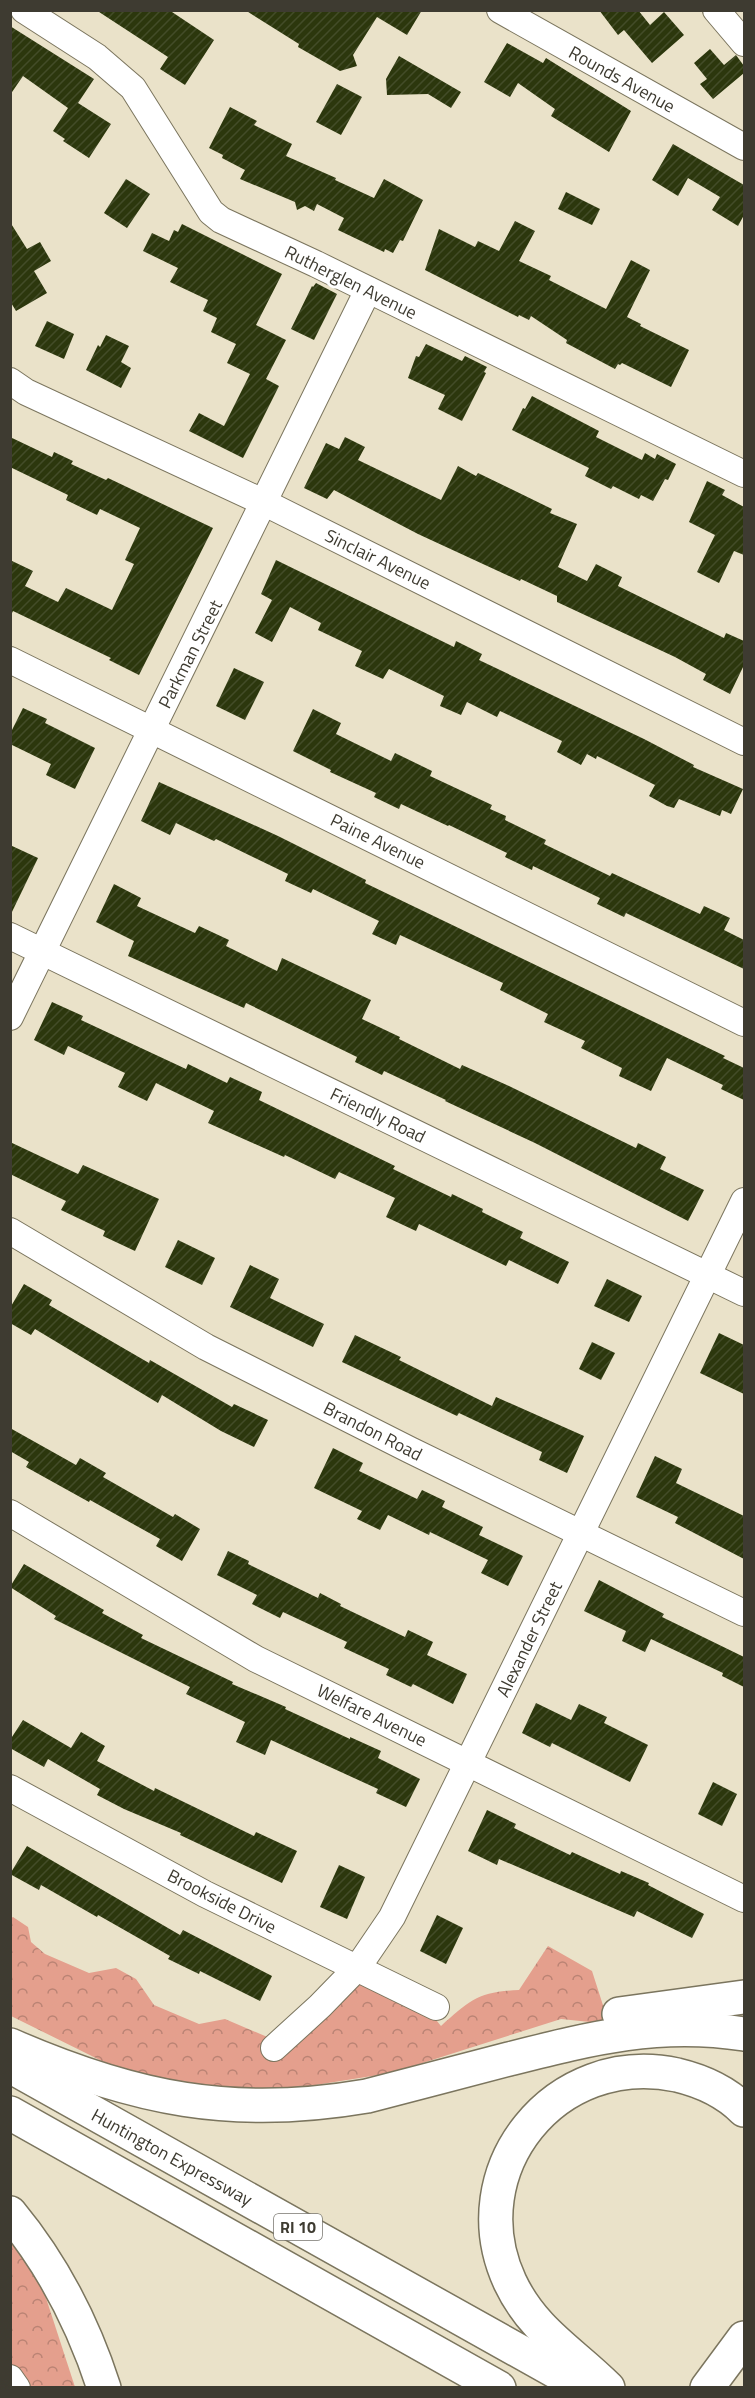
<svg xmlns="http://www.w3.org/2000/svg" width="755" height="2398" viewBox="0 0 755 2398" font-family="'Titillium Web',sans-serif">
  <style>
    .forest { fill: url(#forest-crowns) }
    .building { fill: url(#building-hatch) }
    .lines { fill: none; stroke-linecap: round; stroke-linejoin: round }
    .minor-casing { stroke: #7b755e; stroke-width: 28 }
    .highway-casing { stroke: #7b755e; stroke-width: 36 }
    .minor { stroke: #fff; stroke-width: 26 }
    .highway { stroke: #fff; stroke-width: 33 }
    .labels { text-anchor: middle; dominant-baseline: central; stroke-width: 6; stroke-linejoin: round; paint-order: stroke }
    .shield { fill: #fff; stroke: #78766f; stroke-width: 1.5 }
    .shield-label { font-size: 16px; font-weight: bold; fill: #3e3b31 }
    .street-label { font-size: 18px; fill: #3e3b31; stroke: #fff }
  </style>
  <defs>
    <pattern id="forest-crowns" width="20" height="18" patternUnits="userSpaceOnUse" patternTransform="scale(1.5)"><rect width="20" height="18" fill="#e49f8d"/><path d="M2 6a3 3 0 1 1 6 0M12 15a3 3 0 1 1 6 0" fill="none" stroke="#ba8374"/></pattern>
    <pattern id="building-hatch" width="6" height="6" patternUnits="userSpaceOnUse" patternTransform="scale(1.5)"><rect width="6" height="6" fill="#2c370d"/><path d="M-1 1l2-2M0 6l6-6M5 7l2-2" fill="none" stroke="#434c28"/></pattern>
  </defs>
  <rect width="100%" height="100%" fill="#eae2c9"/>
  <g class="forest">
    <path d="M 13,1917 L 28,1927 L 31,1942 L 45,1954 L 89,1973 L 116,1968 L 136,1979 L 154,2005 L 199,2024 L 225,2019 L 291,2047 L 358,1976 L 428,2010 L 441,2026 C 470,2000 478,1992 519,1990 L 548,1946 L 592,1971 L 609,2024 L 561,2019 L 391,2073 L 246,2096 L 118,2069 L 11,2016 L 10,1919 Z"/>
    <polygon points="10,2220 32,2255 75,2387 19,2387 11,2375"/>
  </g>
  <g class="building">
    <polygon points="96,10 169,10 214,40 185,85 160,69 168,57"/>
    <polygon points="245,10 422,10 407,35 377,17 353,55 357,66 340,71 298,47 299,44"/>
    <polygon points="599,10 638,10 650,25 664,12 684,35 652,63 624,30 618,35"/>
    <polygon points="10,26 94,79 78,103 111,124 89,158 63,141 65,139 53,131 68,108 23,76 10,95"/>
    <polygon points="507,43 543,63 546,58 631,111 609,152 551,116 555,109 518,83 510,97 484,82"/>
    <polygon points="710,49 724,65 736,55 744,66 744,73 713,99 700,84 707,79 694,63"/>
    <polygon points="399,56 461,92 451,108 428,94 387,95 386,79"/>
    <polygon points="337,84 362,97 341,135 316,122"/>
    <polygon points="230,107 257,121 254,125 292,144 286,156 336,178 335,180 374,198 384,179 423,200 403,241 400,240 393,253 385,249 384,252 338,230 344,218 317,204 314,211 305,206 297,210 295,202 240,179 245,170 222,158 223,155 209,148"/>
    <polygon points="673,144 744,185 744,215 738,226 712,210 720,197 688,178 678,196 652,180"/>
    <polygon points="126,179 150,194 127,228 104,213"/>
    <polygon points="566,192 600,209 592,225 558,209"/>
    <polygon points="515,221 535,231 519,261 551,276 549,280 606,309 631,260 650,270 627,317 641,324 640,326 689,350 671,387 622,363 620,365 618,364 615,369 566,343 567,340 531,316 529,320 519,315 518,317 425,270 439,229 475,247 478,241 499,251"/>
    <polygon points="10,222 27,249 40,242 51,261 34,271 47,293 16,311 10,301"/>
    <polygon points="182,224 282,274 256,325 286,340 266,379 279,386 243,458 189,431 199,413 224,426 250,374 227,363 236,344 211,332 217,318 203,311 208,300 170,282 178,268 143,251 152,233 169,241 174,230 178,232"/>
    <polygon points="316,283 337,294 314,340 291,329 312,286 313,287"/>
    <polygon points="47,321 74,334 64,359 35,346"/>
    <polygon points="106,335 129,346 121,362 131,368 121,388 86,370 98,345 100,347"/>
    <polygon points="426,344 462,361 465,356 487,367 484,372 486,373 462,421 438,409 445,395 408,378 416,356 419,357"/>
    <polygon points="532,396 599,431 596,437 642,460 645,453 655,459 657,454 676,464 668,480 665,479 653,501 641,495 639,499 613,486 611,489 585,476 589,468 512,430 523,408 525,409"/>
    <polygon points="10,437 52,457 54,452 73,461 71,464 106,480 108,478 213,528 139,675 109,660 111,658 13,611 10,617 10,560 33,571 25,586 58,602 66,588 112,610 134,564 125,560 140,528 100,509 97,515 66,500 68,495 10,467"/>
    <polygon points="345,437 365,447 358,460 441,500 458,466 476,476 478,473 552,509 550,513 577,524 558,567 587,581 596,564 622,577 618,586 724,638 726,633 744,641 744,665 730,694 703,680 706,674 675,657 557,602 557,596 521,579 520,581 418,534 334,490 327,499 304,488 326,443 339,449"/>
    <polygon points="707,481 725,490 722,495 744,507 744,555 734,551 719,583 697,572 715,535 689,522"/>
    <polygon points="276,560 454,647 456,641 482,654 479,660 644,739 694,765 693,767 743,789 731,814 722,810 720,816 679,799 674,808 667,806 649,796 655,785 597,756 596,759 587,754 581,765 557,752 562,741 500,711 497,717 467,702 461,715 440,706 444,696 389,669 383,679 355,666 362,651 318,630 321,623 290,607 272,642 255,633 272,600 261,594"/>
    <polygon points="234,668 264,682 245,720 216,706"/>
    <polygon points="23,708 47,719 45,723 95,748 75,789 46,775 51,764 10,744 10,734"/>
    <polygon points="313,709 341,723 336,734 391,761 395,753 432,771 430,776 492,805 490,809 506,816 505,820 546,840 544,844 610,876 612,873 700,914 704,906 730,918 724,930 744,940 744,969 626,913 624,917 597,904 600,898 533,866 532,870 505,857 507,853 449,825 448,826 401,804 399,809 374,797 376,793 330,772 331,770 293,751"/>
    <polygon points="159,782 278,836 366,880 365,883 725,1056 723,1058 744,1068 744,1100 721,1089 723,1085 667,1058 651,1091 619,1076 622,1068 581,1048 585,1041 544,1022 548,1014 500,990 503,983 400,935 396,945 372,934 379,921 313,889 311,893 285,881 288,874 216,839 214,841 176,823 170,835 141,821"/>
    <polygon points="10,845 38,858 10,916"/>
    <polygon points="114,884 141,898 137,906 195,933 199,926 229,940 226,946 277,971 282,958 371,1000 362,1019 400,1037 399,1039 460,1069 462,1065 509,1086 636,1148 638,1143 666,1157 660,1169 704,1190 688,1221 535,1143 445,1101 446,1100 384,1071 382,1075 355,1062 357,1057 246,1003 244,1008 128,956 134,941 96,922"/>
    <polygon points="52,1002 83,1016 81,1020 186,1069 188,1064 227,1083 230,1077 262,1092 259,1100 395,1166 393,1169 451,1197 452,1194 483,1209 482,1212 523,1232 520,1238 569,1262 558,1284 509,1260 506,1266 419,1224 416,1231 386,1217 395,1198 339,1172 335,1179 285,1155 284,1157 208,1123 214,1111 156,1083 147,1101 118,1087 125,1073 68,1046 64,1055 34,1040"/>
    <polygon points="10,1142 78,1174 83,1165 159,1199 135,1251 103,1236 105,1231 61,1210 66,1201 10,1174"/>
    <polygon points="178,1240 215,1258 202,1285 165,1267"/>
    <polygon points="250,1265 279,1279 270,1298 324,1324 313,1347 230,1307"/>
    <polygon points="607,1279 642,1296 629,1322 594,1306"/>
    <polygon points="24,1284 52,1300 49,1305 149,1363 150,1360 232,1407 234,1404 268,1420 254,1447 221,1431 162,1395 158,1403 35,1329 31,1335 10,1323 10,1308"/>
    <polygon points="719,1333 744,1345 744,1394 700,1373"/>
    <polygon points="355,1335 401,1357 399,1360 492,1406 496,1397 584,1436 567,1473 539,1460 542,1452 459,1413 457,1416 342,1362"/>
    <polygon points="592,1342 615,1353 601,1380 579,1369"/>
    <polygon points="10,1428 76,1465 80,1458 106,1473 103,1477 173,1517 175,1514 200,1529 182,1561 156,1546 160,1539 90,1500 89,1502 26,1467 29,1462 10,1451"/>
    <polygon points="333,1448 363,1463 359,1471 417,1499 422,1490 445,1501 442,1507 483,1527 479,1535 523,1556 508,1586 481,1573 488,1560 430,1532 429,1535 388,1515 380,1530 357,1519 362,1511 314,1488"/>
    <polygon points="655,1456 682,1469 676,1483 744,1516 744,1559 675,1523 678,1517 636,1497"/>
    <polygon points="228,1551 249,1561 248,1564 318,1598 320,1593 341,1604 340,1606 405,1637 408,1630 433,1642 427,1655 467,1674 453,1704 413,1684 411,1687 386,1675 389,1669 344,1648 347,1642 283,1612 280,1618 252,1604 257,1595 217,1575"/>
    <polygon points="24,1564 104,1610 102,1613 143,1635 141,1638 233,1682 232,1684 286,1707 285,1709 350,1739 350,1737 381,1751 378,1758 420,1779 406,1807 376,1793 378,1789 271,1740 265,1755 236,1742 245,1722 186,1694 190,1687 54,1619 56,1616 10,1587"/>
    <polygon points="599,1580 664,1614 662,1617 744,1657 744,1687 722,1676 723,1673 651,1639 645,1652 622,1641 626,1631 584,1611"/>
    <polygon points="536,1703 571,1720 579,1704 607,1717 604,1723 648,1745 630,1782 552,1743 550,1747 522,1733"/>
    <polygon points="23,1720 71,1748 81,1732 105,1746 97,1761 154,1791 155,1788 254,1836 256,1832 297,1851 282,1883 180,1835 181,1833 124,1809 97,1795 100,1789 48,1759 44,1767 10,1748 10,1740"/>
    <polygon points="713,1782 737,1794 722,1826 698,1814"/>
    <polygon points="487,1810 516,1824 514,1828 570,1855 572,1852 620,1874 621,1871 649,1883 648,1885 704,1914 692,1938 637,1911 634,1917 499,1859 497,1865 468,1851"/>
    <polygon points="27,1846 180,1935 183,1930 272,1976 260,2001 200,1971 199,1974 168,1959 170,1956 98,1915 97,1917 41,1885 39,1890 10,1874"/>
    <polygon points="339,1865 365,1877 347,1919 320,1907"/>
    <polygon points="437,1915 463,1928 446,1964 420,1951"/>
  </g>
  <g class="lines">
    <g class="minor-casing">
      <g id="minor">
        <polyline points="24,10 97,57 133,88 211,212 221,220 316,264 744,474"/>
        <polyline points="500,10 744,147"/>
        <polyline points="716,10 744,43"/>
        <polyline points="10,381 26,392 265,503 744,742"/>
        <polyline points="10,660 744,1023"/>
        <polyline points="10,936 744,1293"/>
        <polyline points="10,1017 368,290"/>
        <polyline points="10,1231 206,1347 410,1450 744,1613"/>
        <polyline points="10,1513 256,1659 744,1899"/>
        <polyline points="10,1788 205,1894 436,2007"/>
        <polyline points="274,2048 320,2006 358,1967 392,1917 744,1201"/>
        <polyline points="10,2378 17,2388"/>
      </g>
    </g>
    <g class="highway-casing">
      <g id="highway">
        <polyline points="619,2014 744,1997"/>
        <path d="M 10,2045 C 134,2099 233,2119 367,2096 C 414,2084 462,2071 509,2059 C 592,2038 658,2021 744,2034"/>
        <polyline points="10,2066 585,2388"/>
        <polyline points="10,2113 499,2388"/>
        <path d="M 10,2213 C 53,2265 83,2323 104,2388"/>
        <path d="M 608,2388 C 572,2352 533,2331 510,2282 C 458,2170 556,2049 677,2075 C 702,2081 726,2092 744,2110"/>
        <polyline points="707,2388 744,2338"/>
      </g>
    </g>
    <use href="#minor" class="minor"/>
    <use href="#highway" class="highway"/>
  </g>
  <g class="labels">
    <rect class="shield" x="274" y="2214" width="48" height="26" rx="4.5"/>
    <g class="shield-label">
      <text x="298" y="2227">RI 10</text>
    </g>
    <g class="street-label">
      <text transform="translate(622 79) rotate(29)">Rounds Avenue</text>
      <text transform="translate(351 282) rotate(26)">Rutherglen Avenue</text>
      <text transform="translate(378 559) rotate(26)">Sinclair Avenue</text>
      <text transform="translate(190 654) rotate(-63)">Parkman Street</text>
      <text transform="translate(378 841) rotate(26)">Paine Avenue</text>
      <text transform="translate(378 1115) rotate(26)">Friendly Road</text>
      <text transform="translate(373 1431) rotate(27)">Brandon Road</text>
      <text transform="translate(529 1639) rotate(-64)">Alexander Street</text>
      <text transform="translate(372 1715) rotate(26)">Welfare Avenue</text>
      <text transform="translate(222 1901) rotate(27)">Brookside Drive</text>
      <text transform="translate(172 2157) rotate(29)">Huntington Expressway</text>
    </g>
  </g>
  <rect width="755" height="2398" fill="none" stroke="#3e3b31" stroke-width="24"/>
</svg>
